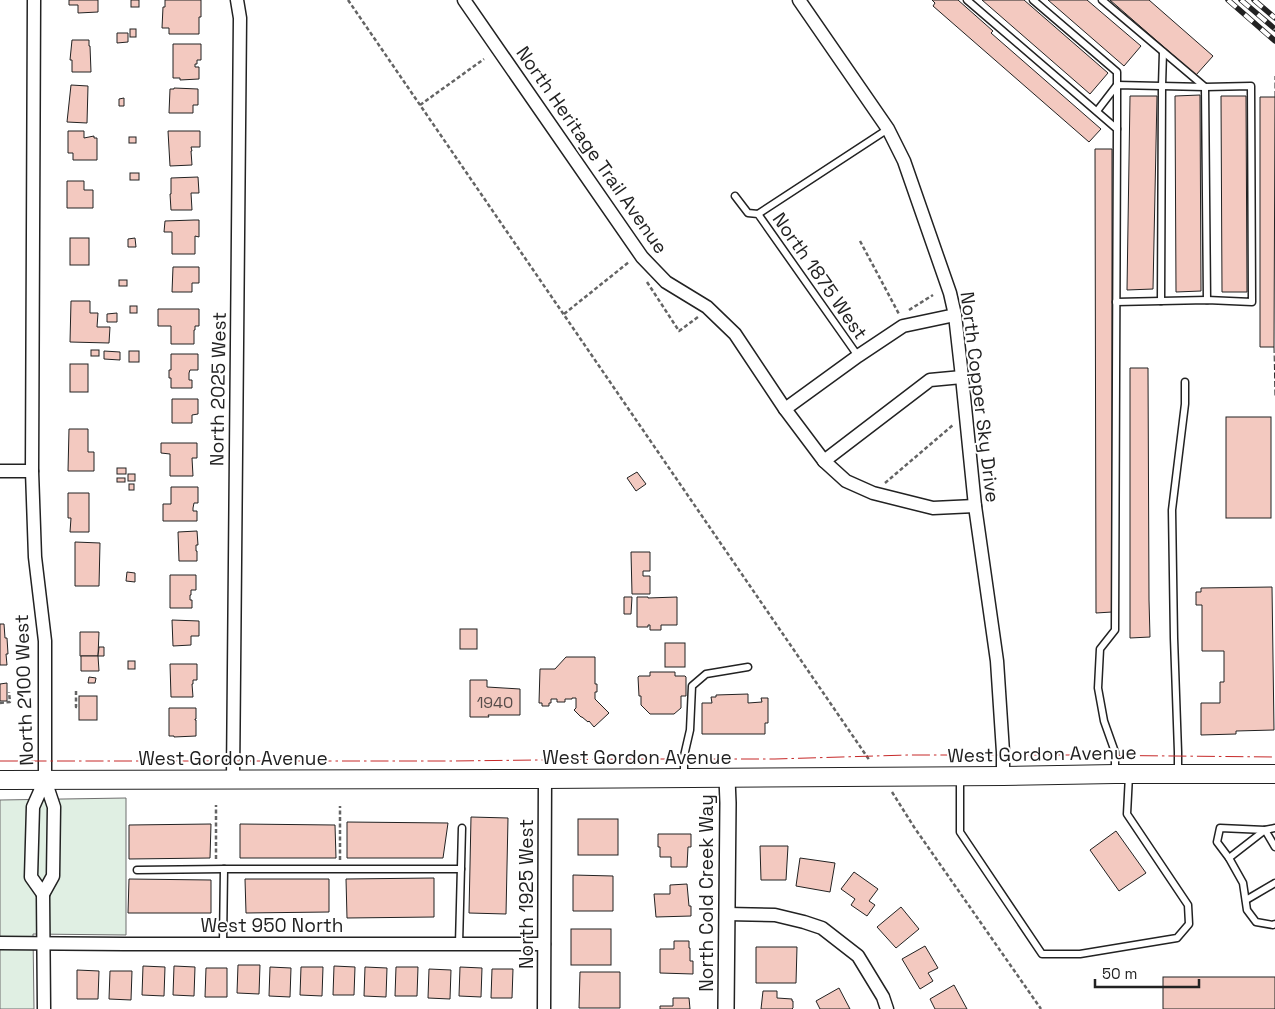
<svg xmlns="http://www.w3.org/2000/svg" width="1275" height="1009" viewBox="0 0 1275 1009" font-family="'Space Grotesk',sans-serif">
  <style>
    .green { fill: #e0efe3; stroke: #6f6f6f }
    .building { fill: #f3c9c0; stroke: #222 }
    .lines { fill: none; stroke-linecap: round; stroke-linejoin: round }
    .service-casing { stroke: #222; stroke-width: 9 }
    .minor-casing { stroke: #222; stroke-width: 15 }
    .tertiary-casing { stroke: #222; stroke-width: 18 }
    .secondary-casing { stroke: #222; stroke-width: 20 }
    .path { stroke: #646464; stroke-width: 2.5; stroke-dasharray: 4 2.5; stroke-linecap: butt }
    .service { stroke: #fff; stroke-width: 6 }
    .minor { stroke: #fff; stroke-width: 12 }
    .tertiary { stroke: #fff; stroke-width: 15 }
    .secondary { stroke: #fff; stroke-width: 18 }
    .rail-casing { stroke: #222; stroke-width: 5.5 }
    .rail { stroke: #fff; stroke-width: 4; stroke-dasharray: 11; stroke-linecap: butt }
    .fence { stroke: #222; stroke-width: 1; stroke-dasharray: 6 2.5; stroke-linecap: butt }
    .power { stroke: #c62828; stroke-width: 1; stroke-dasharray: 18 4 2.5 4; stroke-linecap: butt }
    .labels { text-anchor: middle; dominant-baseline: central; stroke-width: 4; stroke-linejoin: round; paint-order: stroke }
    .number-label { font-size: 16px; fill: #564c4a }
    .street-label { font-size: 19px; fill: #222; stroke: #fff }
  </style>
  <rect width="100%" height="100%" fill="#fff"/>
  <polygon class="green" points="126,798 126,935 33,934 34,1009 0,1009 0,800"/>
  <g class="building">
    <polygon points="69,0 98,0 98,12 78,13 78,5 69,5"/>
    <rect x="131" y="0" width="8" height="7"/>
    <polygon points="165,0 201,0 201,17 199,17 199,34 169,34 169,28 162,28 163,7 165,7"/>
    <polygon points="932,0 958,0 993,31 991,33 1101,129 1089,142 933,6 935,3"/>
    <polygon points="982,0 1024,0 1108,73 1090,94"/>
    <polygon points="1048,0 1087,0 1141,46 1124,66"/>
    <polygon points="1110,0 1149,0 1213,56 1196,75"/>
    <rect x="130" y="29" width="6" height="8"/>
    <polygon points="117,33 128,33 128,42 117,43"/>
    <polygon points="72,40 89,40 89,46 90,46 91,72 72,72 72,60 70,60"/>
    <polygon points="173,44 201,44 201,60 197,60 197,64 195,64 195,67 199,67 199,79 180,80 180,78 173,78"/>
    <polygon points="71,85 88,86 87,123 67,122"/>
    <polygon points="174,88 198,89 198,105 193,105 193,113 169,113 170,89 174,89"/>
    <polygon points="1200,95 1201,291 1176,292 1175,96"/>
    <polygon points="1130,96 1157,96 1153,289 1127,290"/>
    <polygon points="1221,96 1246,96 1247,292 1222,292"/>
    <polygon points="1260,97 1275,97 1274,347 1260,347"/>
    <polygon points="124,98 124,106 119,106 119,99"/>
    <polygon points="68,131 84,131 84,138 94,136 94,138 97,138 97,160 73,160 73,153 68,153"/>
    <polygon points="168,131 200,131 200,147 191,147 192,151 191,151 192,165 170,166"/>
    <rect x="129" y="137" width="7" height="6"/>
    <polygon points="1095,149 1112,149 1112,612 1096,613"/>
    <rect x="130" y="173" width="9" height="7"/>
    <polygon points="198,177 199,193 191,193 192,210 171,210 170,194 171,194 171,178"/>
    <polygon points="67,181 84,181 84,190 93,190 93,208 67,208"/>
    <polygon points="194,220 199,220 199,237 195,236 195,254 172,254 172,232 164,232 165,221"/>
    <rect x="70" y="238" width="19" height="27"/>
    <polygon points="135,238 136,247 128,247 128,239"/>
    <polygon points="173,267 199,267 199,283 192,283 192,292 172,292"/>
    <rect x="119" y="280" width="8" height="6"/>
    <polygon points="71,301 90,301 90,313 98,313 97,327 110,327 109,343 70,342"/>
    <rect x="130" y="306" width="7" height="7"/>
    <polygon points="158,309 199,309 199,326 195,326 195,330 194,330 194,344 171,344 171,326 158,326"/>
    <polygon points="117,313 117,322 107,322 107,314"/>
    <rect x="91" y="350" width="8" height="6"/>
    <polygon points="104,351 120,352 120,360 104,359"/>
    <rect x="129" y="351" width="10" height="11"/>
    <polygon points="171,354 198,354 198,370 190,370 189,373 189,380 192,380 192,388 171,388 171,378 169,378 169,370 171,370"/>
    <rect x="70" y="364" width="18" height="28"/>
    <polygon points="1130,368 1148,368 1149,600 1150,637 1130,638"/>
    <polygon points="172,399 198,399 198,414 192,415 192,423 172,423"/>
    <rect x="1226" y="417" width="45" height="101"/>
    <polygon points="69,429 88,429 88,452 94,452 94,471 68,471"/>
    <polygon points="161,443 197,443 197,458 192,458 193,476 170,476 170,454 161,453"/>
    <rect x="117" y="468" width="9" height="6"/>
    <polygon points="637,472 646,484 636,491 627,478"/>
    <rect x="128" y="474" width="7" height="7"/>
    <rect x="117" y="478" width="8" height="4"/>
    <rect x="129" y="484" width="5" height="6"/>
    <polygon points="171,487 198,487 198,503 194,503 193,508 193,511 197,511 197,521 163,521 163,504 171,504"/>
    <polygon points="68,493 89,493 89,532 70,532 71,518 68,518"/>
    <polygon points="197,531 198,545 196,545 196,551 197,551 197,561 179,561 178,532"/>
    <polygon points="75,542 100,543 99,586 75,586"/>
    <polygon points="631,552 650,552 650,571 643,571 643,576 650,576 650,594 632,594"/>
    <polygon points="127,572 135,573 135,582 126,581"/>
    <polygon points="170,575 196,575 196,590 191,590 191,595 190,595 190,600 192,600 192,608 170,608"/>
    <polygon points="1272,587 1274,730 1236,731 1236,734 1201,735 1201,703 1220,703 1220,682 1224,682 1224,651 1202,651 1202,605 1196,605 1196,592 1201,592 1201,588"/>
    <polygon points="624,597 632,597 631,614 624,614"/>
    <polygon points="637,597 648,597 648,598 677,597 677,625 661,625 661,630 650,630 650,625 648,625 648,627 637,627"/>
    <polygon points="172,620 199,621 199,636 191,636 191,645 173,646"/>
    <polygon points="0,624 4,624 5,638 7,638 8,654 6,654 7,665 0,665"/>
    <rect x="460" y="629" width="17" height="20"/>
    <polygon points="80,632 99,632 98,656 80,656"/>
    <rect x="665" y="643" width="20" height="24"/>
    <polygon points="99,647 104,647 104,656 98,656"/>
    <polygon points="81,656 98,656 99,671 81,671"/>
    <polygon points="566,657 595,657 595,684 597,684 597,692 595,692 595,699 609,713 594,727 589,721 588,722 582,717 581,717 574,710 576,708 576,698 572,698 572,699 565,699 565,702 557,702 557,699 551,699 551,703 549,703 549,706 542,706 542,703 539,703 540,669 555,669"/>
    <rect x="128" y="661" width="7" height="8"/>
    <polygon points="170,664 197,664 197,680 193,680 193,684 192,684 193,697 171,697"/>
    <polygon points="650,672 675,672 675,676 685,676 686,677 686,696 681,696 681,708 674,714 650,714 641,705 641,696 639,696 638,677 639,676 650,676"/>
    <polygon points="89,677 96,678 95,683 88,683"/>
    <polygon points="470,680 487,680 487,687 520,689 520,715 488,715 489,717 470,717"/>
    <polygon points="7,683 7,701 0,701 0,684"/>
    <polygon points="748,694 748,703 762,702 761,698 768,698 768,723 765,723 765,734 702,734 702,703 712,703 711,697 716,697 716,695"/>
    <rect x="79" y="696" width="18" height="24"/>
    <polygon points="169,708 196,708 196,719 195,719 195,720 196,720 196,736 174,737 174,736 169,736"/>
    <polygon points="471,817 508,818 506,914 469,913"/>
    <rect x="578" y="819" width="40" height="36"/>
    <polygon points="347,822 448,823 443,858 347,858"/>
    <polygon points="211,824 210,858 129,859 129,825"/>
    <polygon points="240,824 335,825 336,858 240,858"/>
    <polygon points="1116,831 1146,873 1119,891 1090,850"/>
    <polygon points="658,834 691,834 691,847 688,847 687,867 671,867 671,857 660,857 660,847 658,847"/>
    <polygon points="760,846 788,846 786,880 761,880"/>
    <polygon points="800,858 835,863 830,892 796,886"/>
    <polygon points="854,872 878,889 869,901 875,905 867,916 851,905 855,899 841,889"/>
    <polygon points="573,875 613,876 613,911 573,911"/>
    <polygon points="434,878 434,917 347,918 346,879"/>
    <polygon points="129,879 211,880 211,913 128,913"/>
    <polygon points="245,879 329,879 329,912 246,913"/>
    <polygon points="687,884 689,906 691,906 691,916 656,917 654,894 670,894 670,885"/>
    <polygon points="901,907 919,929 896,948 877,927"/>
    <rect x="571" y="929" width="40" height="36"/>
    <polygon points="674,941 689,941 689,948 690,948 690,961 693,961 693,974 660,973 660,949 674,949"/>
    <polygon points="925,946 938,968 928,973 933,981 920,989 902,959"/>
    <polygon points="756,947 797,947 796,983 756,983"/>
    <polygon points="238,965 260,965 259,994 237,993"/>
    <polygon points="143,966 165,967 164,996 142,995"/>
    <polygon points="174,966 195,967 194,996 173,995"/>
    <polygon points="334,966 355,967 354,995 333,995"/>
    <polygon points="270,967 291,968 290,997 269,996"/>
    <polygon points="301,967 323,967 322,996 300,995"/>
    <polygon points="365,967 387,968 386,997 364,996"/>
    <polygon points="396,967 418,967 417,996 395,996"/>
    <polygon points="460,967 482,968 481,997 459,996"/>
    <polygon points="206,968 227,968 227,997 205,997"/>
    <polygon points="429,969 451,970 450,999 428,998"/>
    <polygon points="492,969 513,969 512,998 491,998"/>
    <polygon points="77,970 99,971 98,999 77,999"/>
    <polygon points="110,971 132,971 131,1000 109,999"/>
    <polygon points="580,972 620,972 620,1008 579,1008"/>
    <rect x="1163" y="977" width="112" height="32"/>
    <polygon points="954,985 967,1009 935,1009 930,999"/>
    <polygon points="839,988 850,1009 820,1009 816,1001"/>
    <polygon points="763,991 777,991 777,998 792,999 792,1001 793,1001 793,1008 792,1009 761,1009"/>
    <polygon points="673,998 689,998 690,1009 660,1009 660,1006 673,1006"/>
  </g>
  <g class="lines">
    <g class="service-casing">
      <g id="service">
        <polyline points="967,0 1117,129 1115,630 1100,649 1098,688 1104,721 1115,752 1115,773"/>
        <polyline points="1033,0 1117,72 1117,129"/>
        <polyline points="1102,0 1205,87 1207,300"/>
        <polyline points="1097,111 1117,85 1205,87 1251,86 1252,302 1207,300 1116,302"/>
        <polyline points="735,196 748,213 758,214 858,356"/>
        <polyline points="758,214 888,129"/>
        <polyline points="1161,301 1162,86 1163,52"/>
        <polyline points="1178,773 1178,752 1174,638 1172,510 1185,404 1185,382"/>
        <polyline points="684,777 684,756 690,730 692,686 706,674 748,667"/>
        <polyline points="960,778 960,832 1042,954 1080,954 1177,938 1189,924 1188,905 1127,814 1129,775"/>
        <polyline points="1275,847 1265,830 1220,828 1217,842 1229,858 1243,883 1247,910 1256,922 1273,925 1275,924"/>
        <polyline points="1229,858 1265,830 1275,828"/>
        <polyline points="137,870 224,869 461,869"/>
        <polyline points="1246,900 1275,883"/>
        <polyline points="223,943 224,869"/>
        <polyline points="459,944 462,828"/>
      </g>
    </g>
    <g class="minor-casing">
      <g id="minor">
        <polyline points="34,0 32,471 35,557 45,641 45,780 54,807 53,876 43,894 31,877 33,807 45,780"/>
        <polyline points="464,0 642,257 666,282 707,307 735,334 785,409 824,461 846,481 873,493 933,508 975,506"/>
        <polyline points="799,0 888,129 904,161 950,293 955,315 962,377 975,506 997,661 1003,752 1003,776"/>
        <polyline points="785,409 858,356 903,326 955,315"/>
        <polyline points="824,461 930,380 962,377"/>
        <polyline points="0,471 32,471"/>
        <polyline points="233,779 240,18 237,0"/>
        <polyline points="43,894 44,1009"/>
        <polyline points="727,914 775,915 804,922 822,928 858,956 883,997 887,1009"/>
        <polyline points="0,943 124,944 544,944"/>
        <polyline points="544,1009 545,779"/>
      </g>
    </g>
    <g class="tertiary-casing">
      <polyline id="tertiary" points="726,1009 728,803 727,778"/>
    </g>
    <g class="secondary-casing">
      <polyline id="secondary" points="0,780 545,779 1003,776 1115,774 1275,774"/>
    </g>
    <g class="path">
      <polyline points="348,0 870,761"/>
      <polyline points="420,105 484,59"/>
      <polyline points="860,241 899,314"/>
      <polyline points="647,282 679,331 698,317"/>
      <polyline points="909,310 933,295"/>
      <polyline points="564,314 629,262"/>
      <polyline points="885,483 953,425"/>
      <polyline points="76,691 76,707 77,707"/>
      <polyline points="0,703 10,702 9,692"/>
      <polyline points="892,792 914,827 1041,1009"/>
      <polyline points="216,859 216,805"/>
      <polyline points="340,860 340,806"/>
    </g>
    <use href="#service" class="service"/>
    <use href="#minor" class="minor"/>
    <use href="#tertiary" class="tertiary"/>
    <use href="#secondary" class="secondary"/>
    <g class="rail-casing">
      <g id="rail">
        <polyline points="1228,0 1275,41"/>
        <polyline points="1241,0 1275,29"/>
        <polyline points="1254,0 1275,18"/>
      </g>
    </g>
    <use href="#rail" class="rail"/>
    <g class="fence">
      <polyline points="1275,97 1275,76"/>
      <polyline points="1274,347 1275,396"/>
    </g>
    <polyline class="power" points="0,761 452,761 625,759 775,759 908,755 1071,755 1275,757"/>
  </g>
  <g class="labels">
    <g class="number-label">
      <text x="495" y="702">1940</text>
    </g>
    <g class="street-label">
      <text transform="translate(592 150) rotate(55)">North Heritage Trail Avenue</text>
      <text transform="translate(820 276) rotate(55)">North 1875 West</text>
      <text transform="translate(218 389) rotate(-89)">North 2025 West</text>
      <text transform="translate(980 397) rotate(83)">North Copper Sky Drive</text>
      <text transform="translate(24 690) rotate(-92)">North 2100 West</text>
      <text transform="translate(1042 754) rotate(-1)">West Gordon Avenue</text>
      <text x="637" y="757">West Gordon Avenue</text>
      <text x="233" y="758">West Gordon Avenue</text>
      <text transform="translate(706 893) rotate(-90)">North Cold Creek Way</text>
      <text transform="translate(526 894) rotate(-90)">North 1925 West</text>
      <text x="272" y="925">West 950 North</text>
    </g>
  </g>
  <path d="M1095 979v8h104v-8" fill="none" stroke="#222222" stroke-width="2.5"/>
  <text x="1102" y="979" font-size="15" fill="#222222" stroke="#ffffff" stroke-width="4" paint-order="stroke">50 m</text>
</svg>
